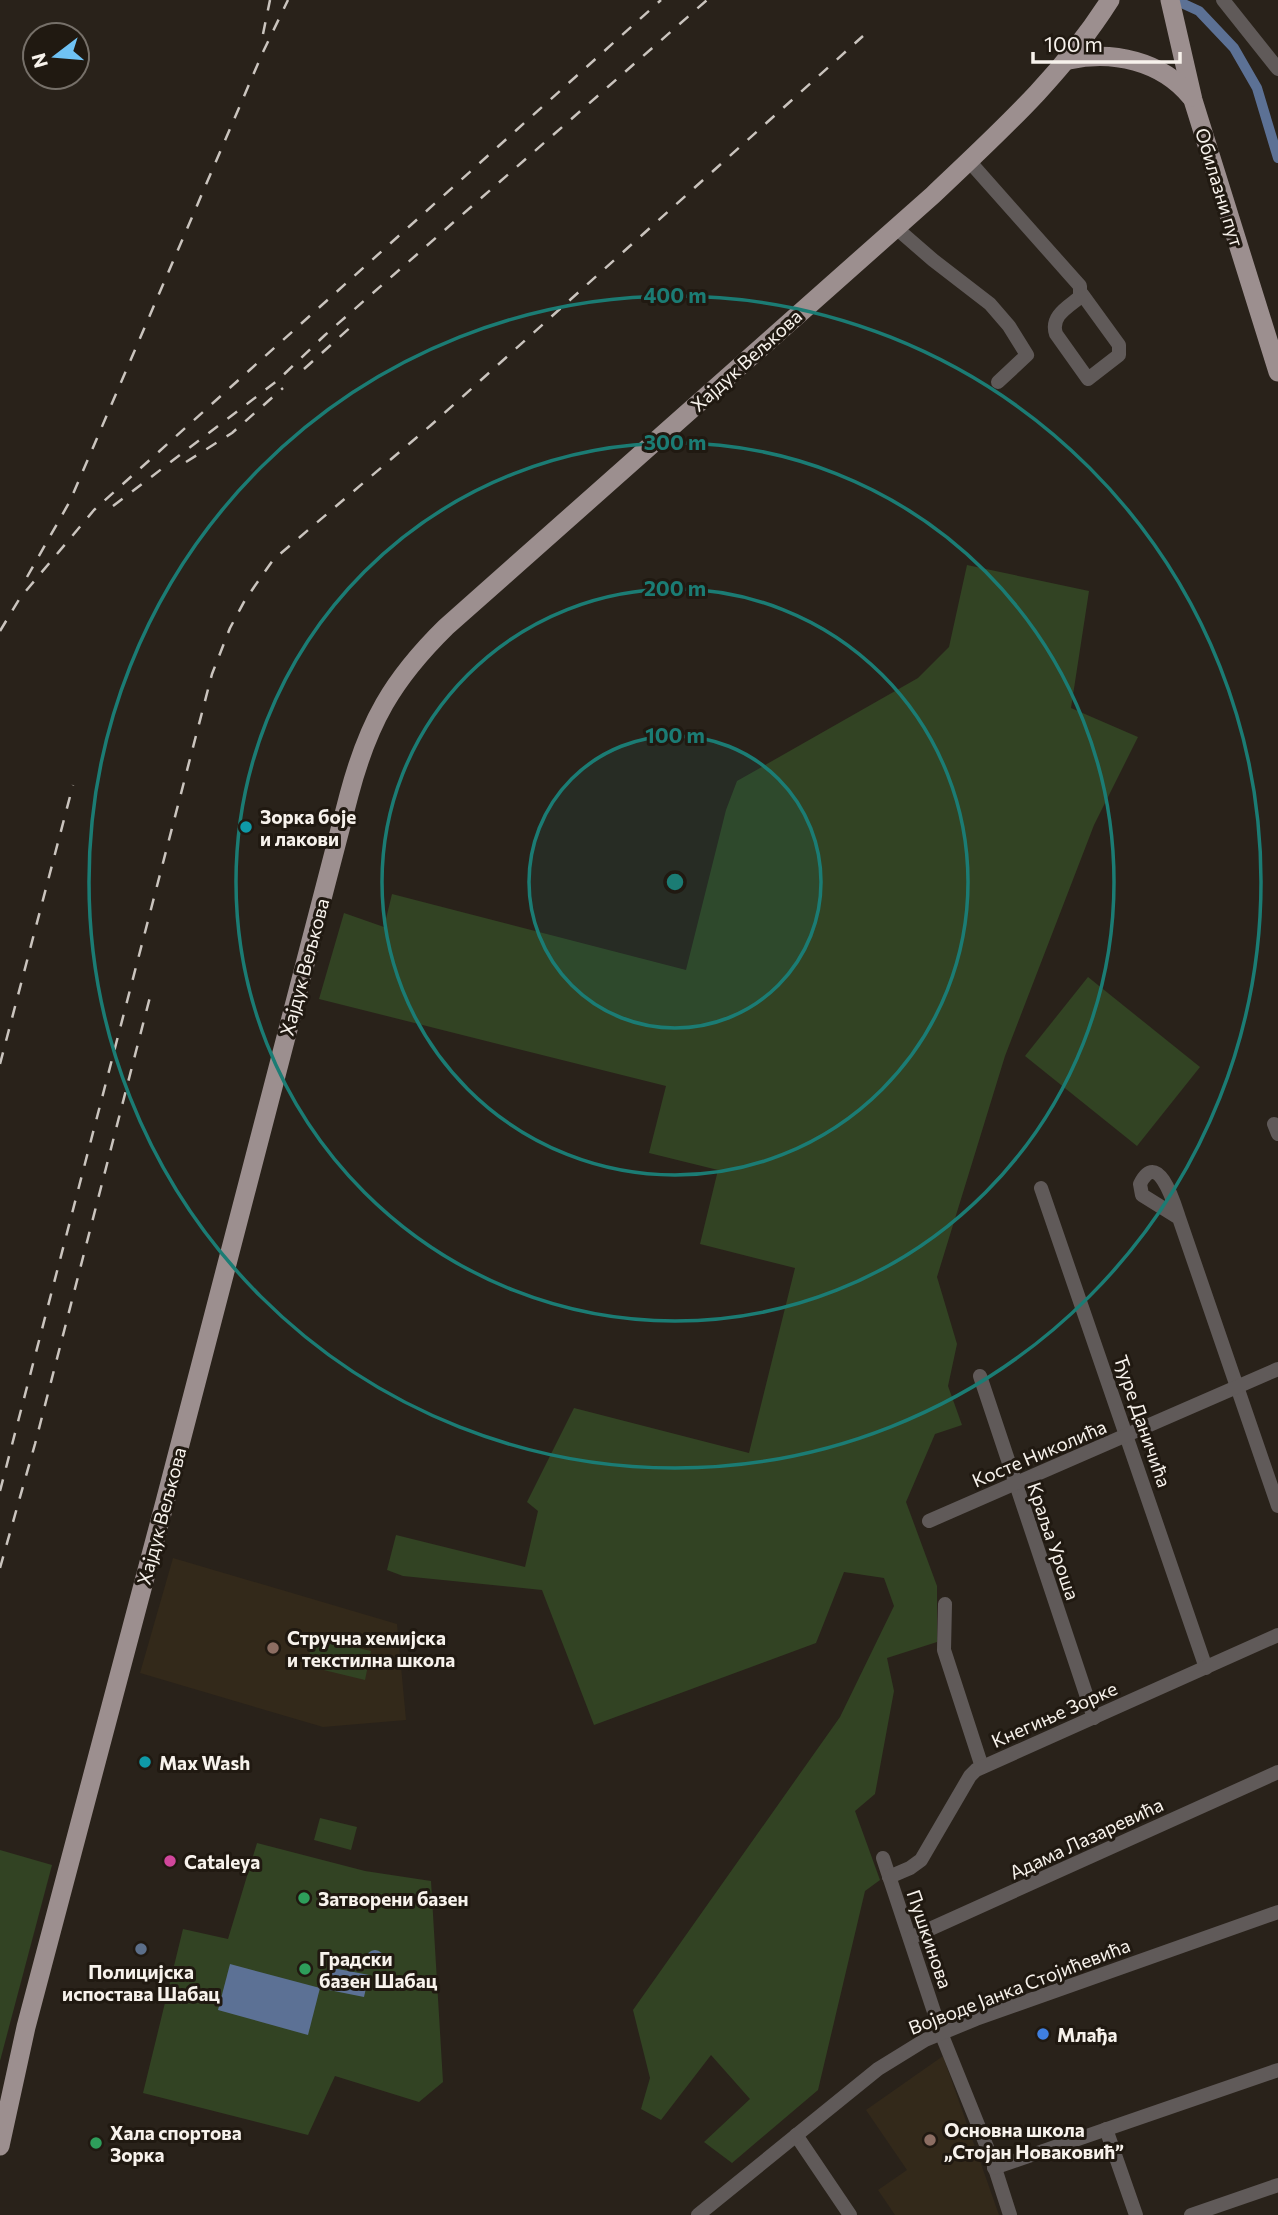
<svg xmlns="http://www.w3.org/2000/svg" width="1278" height="2215" viewBox="0 0 1278 2215" font-family="Commissioner,sans-serif">
  <style>
    .education { fill: #33291a }
    .green { fill: #324323 }
    .water { fill: #5c7195 }
    .lines { fill: none; stroke-linecap: round; stroke-linejoin: round }
    .canal { stroke: #5c7195; stroke-width: 10 }
    .minor { stroke: #605a59; stroke-width: 14 }
    .major { stroke: #9c8f8f; stroke-width: 19 }
    .rail { stroke: #cac4be; stroke-width: 2.5; stroke-dasharray: 12 12; stroke-linecap: butt }
    .ring { fill: none; stroke: #1b7c74; stroke-width: 3.5 }
    .culture-dot { fill: #0f9aa8; stroke: #201911; stroke-width: 2.5 }
    .education-dot { fill: #8d6e63; stroke: #201911; stroke-width: 2.5 }
    .hotel-dot { fill: #d1479c; stroke: #201911; stroke-width: 2.5 }
    .leisure-dot { fill: #2e9e5b; stroke: #201911; stroke-width: 2.5 }
    .service-dot { fill: #5c6f8a; stroke: #201911; stroke-width: 2.5 }
    .shop-dot { fill: #3f7fe0; stroke: #201911; stroke-width: 2.5 }
    .labels { text-anchor: middle; dominant-baseline: central; stroke-width: 6; stroke-linejoin: round; paint-order: stroke }
    .street-label { font-size: 19px; fill: #f7f2ec; stroke: #201911 }
    .poi-label { font-size: 19px; font-weight: bold; fill: #f7f2ec; stroke: #201911; text-anchor: start }
    .centre { fill: #1b7c74; stroke: #201911; stroke-width: 3.5 }
    .ring-label { font-size: 21px; text-anchor: middle; font-weight: bold; fill: #1b7c74; stroke: #201911; stroke-width: 6; stroke-linejoin: round; paint-order: stroke }
  </style>
  <rect width="100%" height="100%" fill="#29221a"/>
  <g class="education">
    <polygon points="173,1558 397,1624 406,1720 323,1727 140,1673"/>
    <polygon points="943,2056 999,2215 895,2215 878,2190 907,2170 866,2110"/>
  </g>
  <g class="green">
    <polygon points="967,565 1089,591 1071,708 1138,737 1094,825 1005,1056 937,1277 957,1344 948,1386 962,1425 935,1434 906,1502 937,1586 937,1642 887,1658 894,1691 875,1794 855,1811 880,1880 865,1891 818,2090 732,2163 704,2142 750,2099 711,2055 661,2120 641,2109 650,2078 633,2010 840,1717 894,1606 884,1578 844,1572 816,1643 594,1725 542,1590 403,1576 387,1570 396,1535 525,1567 538,1511 527,1502 574,1408 749,1453 795,1268 700,1244 718,1170 649,1153 666,1086 319,999 344,913 384,927 392,894 686,970 726,810 737,781 918,678 949,647"/>
    <polygon points="1088,977 1200,1067 1137,1146 1025,1056"/>
    <polygon points="313,1637 371,1651 365,1680 307,1666"/>
    <polygon points="320,1818 357,1827 351,1850 314,1840"/>
    <polygon points="257,1843 365,1871 431,1881 443,2082 419,2102 335,2076 308,2135 143,2093 183,1929 228,1939"/>
    <polygon points="0,1850 52,1865 0,2061"/>
  </g>
  <g class="water">
    <circle cx="375" cy="1959" r="9"/>
    <polygon points="230,1964 320,1988 308,2035 218,2010"/>
    <polygon points="333,1968 369,1975 364,1997 329,1990"/>
  </g>
  <g class="lines">
    <polyline class="canal" points="1175,0 1199,11 1234,48 1257,88 1278,158"/>
    <g class="minor">
      <polyline points="1223,0 1278,69"/>
      <path d="M 969,161 L 1080,286 L 1080,297 C 1068,307 1050,316 1056,334 L 1088,379 L 1119,355 L 1119,345 L 1082,294"/>
      <polyline points="895,227 933,260 990,304 1009,326 1027,355 998,382"/>
      <polyline points="1274,1124 1278,1134"/>
      <polyline points="1041,1188 1206,1668"/>
      <path d="M 1179,1218 L 1142,1195 L 1140,1184 C 1158,1147 1175,1206 1179,1218 L 1278,1506"/>
      <polyline points="980,1376 1094,1718"/>
      <polyline points="929,1521 1278,1369"/>
      <polyline points="945,1604 944,1650 982,1767"/>
      <polyline points="883,1858 941,2033 993,2162 1010,2215"/>
      <polyline points="889,1877 910,1868 921,1860 970,1776 976,1770 1278,1635"/>
      <polyline points="910,1938 1278,1772"/>
      <polyline points="1106,2129 1136,2215"/>
      <polyline points="796,2135 850,2215"/>
      <polyline points="994,2168 1278,2070"/>
      <polyline points="698,2215 878,2069 925,2040 976,2019 1278,1912"/>
      <polyline points="1191,2215 1278,2185"/>
    </g>
    <g class="major">
      <polyline points="1170,0 1193,100 1278,372"/>
      <path d="M 1069,60 C 1112,50 1162,61 1191,97"/>
      <path d="M 0,2146 L 26,2027 L 165,1502 L 349,795 C 368,723 392,680 446,627 L 933,195 C 998,133 1062,76 1110,0"/>
    </g>
    <g class="rail">
      <polyline points="263,34 270,0"/>
      <polyline points="304,369 353,325"/>
      <polyline points="186,462 232,433 283,388"/>
      <polyline points="113,506 277,381 325,335 707,0"/>
      <polyline points="27,577 70,501 263,52 288,0"/>
      <polyline points="0,631 20,598 94,510 661,0"/>
      <polyline points="0,1064 73,785"/>
      <polyline points="0,1491 212,674 230,628 245,600 273,560 430,426 863,36"/>
      <polyline points="0,1568 35,1444 151,993"/>
    </g>
  </g>
  <circle cx="675" cy="882" r="146" fill="#1b7c74" fill-opacity=".12"/>
  <g class="ring">
    <circle cx="675" cy="882" r="146"/>
    <circle cx="675" cy="882" r="293"/>
    <circle cx="675" cy="882" r="439"/>
    <circle cx="675" cy="882" r="586"/>
  </g>
  <g class="culture-dot">
    <circle cx="246" cy="827" r="7"/>
    <circle cx="145" cy="1762" r="7"/>
  </g>
  <g class="education-dot">
    <circle cx="273" cy="1648" r="7"/>
    <circle cx="930" cy="2140" r="7"/>
  </g>
  <circle class="hotel-dot" cx="170" cy="1861" r="7"/>
  <g class="leisure-dot">
    <circle cx="304" cy="1898" r="7"/>
    <circle cx="305" cy="1969" r="7"/>
    <circle cx="96" cy="2143" r="7"/>
  </g>
  <circle class="service-dot" cx="141" cy="1949" r="7"/>
  <circle class="shop-dot" cx="1043" cy="2034" r="7"/>
  <g class="labels">
    <g class="street-label">
      <text transform="translate(1220 187) rotate(73)">Обилазни пут</text>
      <text transform="translate(746 360) rotate(-42)">Хајдук Вељкова</text>
      <text transform="translate(304 967) rotate(-75)">Хајдук Вељкова</text>
      <text transform="translate(1143 1421) rotate(71)">Ђуре Даничића</text>
      <text transform="translate(1039 1453) rotate(-23)">Косте Николића</text>
      <text transform="translate(161 1516) rotate(-75)">Хајдук Вељкова</text>
      <text transform="translate(1054 1541) rotate(71)">Краља Уроша</text>
      <text transform="translate(1054 1714) rotate(-24)">Кнегиње Зорке</text>
      <text transform="translate(1086 1838) rotate(-25)">Адама Лазаревића</text>
      <text transform="translate(930 1939) rotate(71)">Пушкинова</text>
      <text transform="translate(1019 1986) rotate(-21)">Војводе Јанка Стојићевића</text>
    </g>
    <g class="poi-label">
      <text x="260" y="816">Зорка боје<tspan x="260" dy="22">и лакови</tspan></text>
      <text x="287" y="1637">Стручна хемијска<tspan x="287" dy="22">и текстилна школа</tspan></text>
      <text x="159" y="1762">Max Wash</text>
      <text x="184" y="1861">Cataleya</text>
      <text x="318" y="1898">Затворени базен</text>
      <text x="319" y="1958">Градски<tspan x="319" dy="22">базен Шабац</tspan></text>
      <text x="141" y="1971" text-anchor="middle">Полицијска<tspan x="141" dy="22">испостава Шабац</tspan></text>
      <text x="1057" y="2034">Млађа</text>
      <text x="944" y="2129">Основна школа<tspan x="944" dy="22">„Стојан Новаковић”</tspan></text>
      <text x="110" y="2132">Хала спортова<tspan x="110" dy="22">Зорка</tspan></text>
    </g>
  </g>
  <circle cx="675" cy="882" r="10" class="centre"/>
  <g class="ring-label">
    <text x="675" y="303">400 m</text>
    <text x="675" y="450">300 m</text>
    <text x="675" y="596">200 m</text>
    <text x="675" y="743">100 m</text>
  </g>
  <g transform="translate(56 56) rotate(254)"><circle r="33" fill="#201911" stroke="#767069" stroke-width="2"/>
  <path d="M0-5L12 26L0 18L-12 26Z" fill="#6fc2f4"/>
  <text y="-10" font-size="19" font-weight="bold" text-anchor="middle" fill="#f7f2ec">N</text>
  </g>
  <path d="M1033 52v10h147v-10" fill="none" stroke="#f7f2ec" stroke-width="3.5"/>
  <text x="1044" y="52" font-size="21" fill="#f7f2ec" stroke="#201911" stroke-width="5" paint-order="stroke">100 m</text>
</svg>
